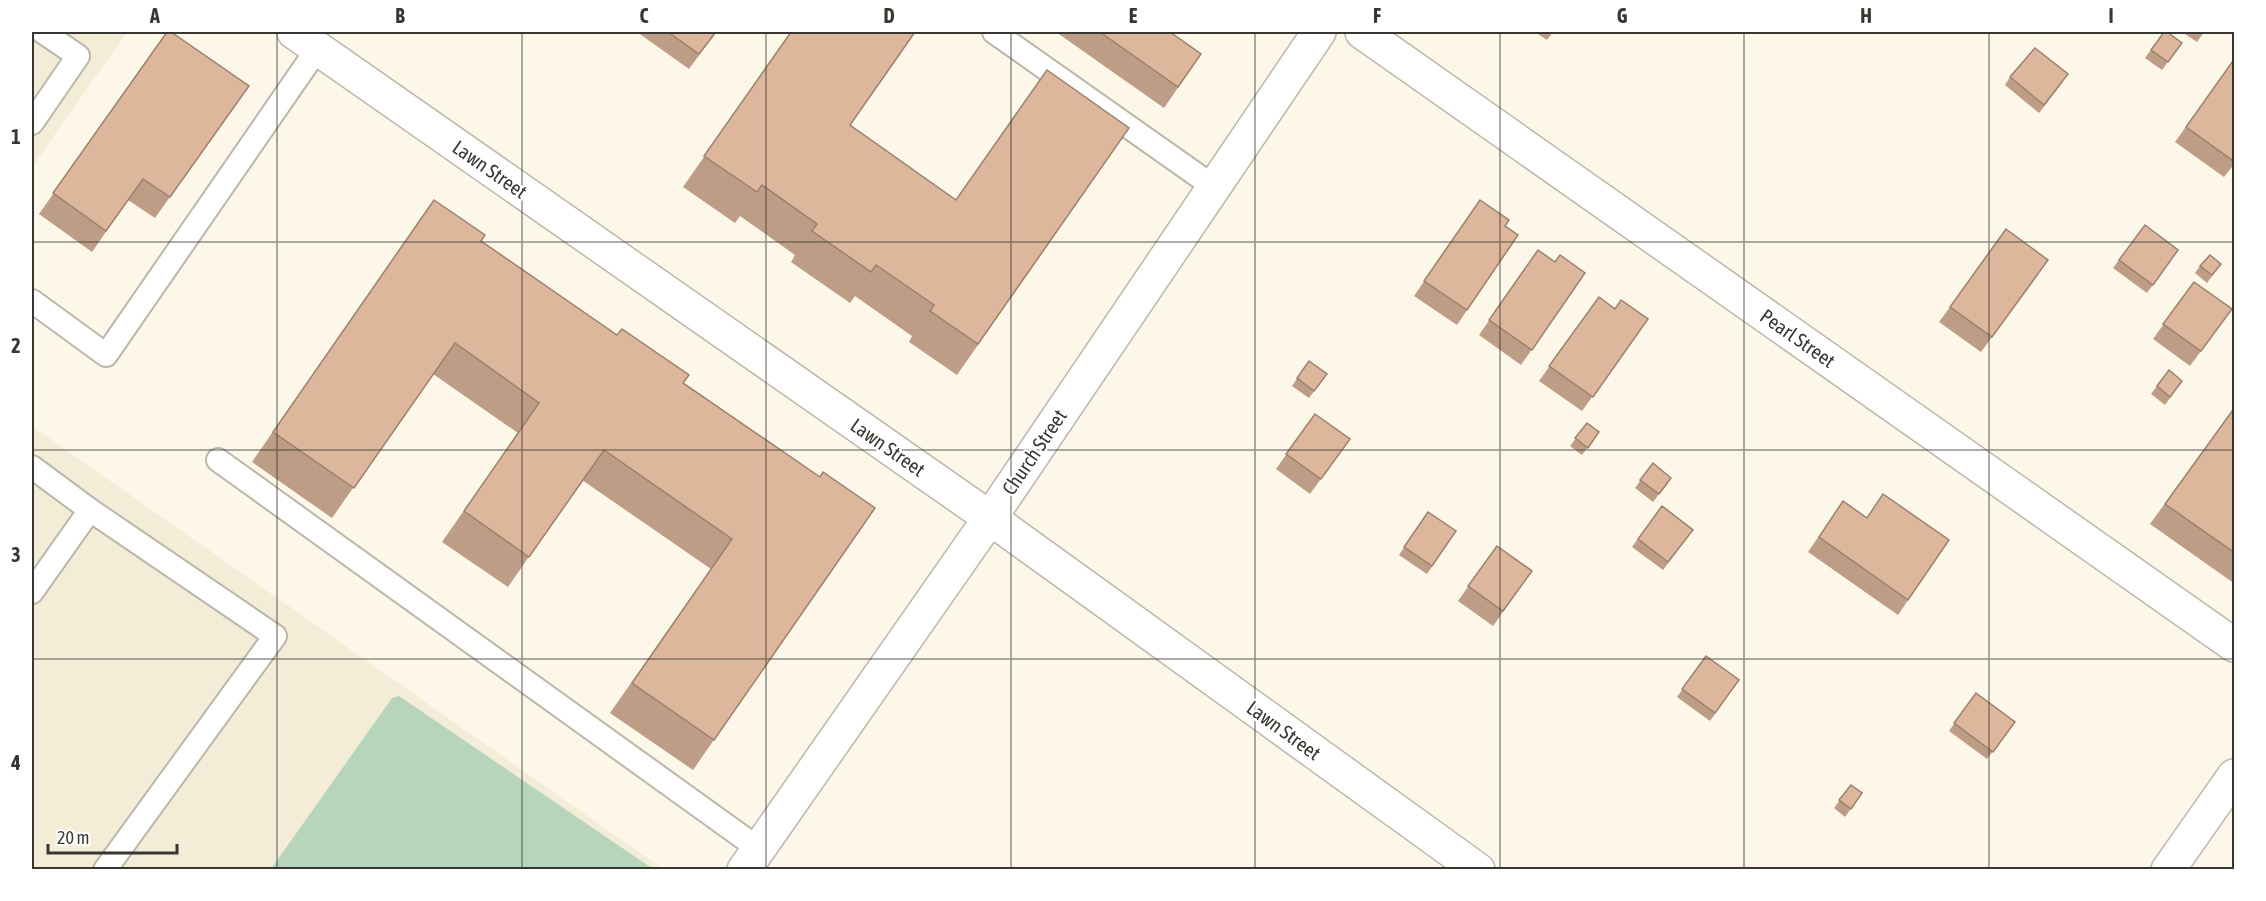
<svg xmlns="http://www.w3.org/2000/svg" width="2266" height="901" viewBox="0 0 2266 901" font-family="'Asap Condensed',sans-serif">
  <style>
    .built { fill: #f3ecd6 }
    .grass { fill: #b6d5bb }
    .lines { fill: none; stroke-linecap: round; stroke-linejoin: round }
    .service-casing { stroke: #bbb7a9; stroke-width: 26 }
    .minor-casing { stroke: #bbb7a9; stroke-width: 36 }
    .service { stroke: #fff; stroke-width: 22 }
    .minor { stroke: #fff; stroke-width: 33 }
    .wall { fill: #be9d86 }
    .building { fill: #ddb79c; stroke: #9b806d; stroke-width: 1.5 }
    .grid { fill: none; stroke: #383630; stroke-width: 1.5; stroke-opacity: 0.55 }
    .labels { text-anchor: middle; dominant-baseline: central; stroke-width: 4.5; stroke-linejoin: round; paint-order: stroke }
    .street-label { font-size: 20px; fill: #383630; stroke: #fff }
    .neatline { fill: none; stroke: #383630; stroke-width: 2 }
    .grid-label { font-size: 20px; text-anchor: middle; font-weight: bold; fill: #383630 }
  </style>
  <rect width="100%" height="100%" fill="#fcf7e8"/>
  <g class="built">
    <polygon points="32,32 127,32 32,167"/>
    <polygon points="32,426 663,869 32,869"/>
  </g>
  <polygon class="grass" points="399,696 653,869 271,869 392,698"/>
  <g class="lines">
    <g class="service-casing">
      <g id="service">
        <polyline points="994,32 1214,187"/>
        <polyline points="32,123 78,56 43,32"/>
        <polyline points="32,301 106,355 318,48"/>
        <polyline points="218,460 759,849"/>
        <polyline points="32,467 90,510 32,592"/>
        <polyline points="90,510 275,636 105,870"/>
      </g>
    </g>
    <g class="minor-casing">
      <g id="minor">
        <polyline points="294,32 990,518 1478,870"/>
        <polyline points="1362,32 2234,645"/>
        <polyline points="744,870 990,518 1319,32"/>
        <polyline points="2168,870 2234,776"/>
      </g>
    </g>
    <use href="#service" class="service"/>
    <use href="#minor" class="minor"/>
  </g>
  <g class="wall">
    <polygon points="167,32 249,86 155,218 128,200 92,252 39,214"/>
    <polygon points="637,32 716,32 689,69"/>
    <polygon points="791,32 850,125 956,200 1129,128 957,375 909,342 912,336 855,296 850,303 791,262 795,255 740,216 735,223 683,187"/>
    <polygon points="1056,32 1170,32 1201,54 1164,108"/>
    <polygon points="1535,32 1553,32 1547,40"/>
    <polygon points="2164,32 2182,43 2162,70 2145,58"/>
    <polygon points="2182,32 2204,32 2197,42"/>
    <polygon points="2235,58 2235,163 2224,177 2175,142"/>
    <polygon points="2010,77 2063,82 2039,113 2005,85"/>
    <polygon points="434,200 481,242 820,477 823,472 875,508 693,770 610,713 711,569 582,480 508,587 442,542 518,433 433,374 332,518 252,462"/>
    <polygon points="1480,200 1505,226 1518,235 1457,325 1414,296"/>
    <polygon points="2145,225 2178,250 2147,293 2113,268"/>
    <polygon points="1538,250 1555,262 1585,273 1521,365 1479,335"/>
    <polygon points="2221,264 2207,283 2195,273 2200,266"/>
    <polygon points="2038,275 1981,352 1939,322 1950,307"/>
    <polygon points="2194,282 2232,309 2190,366 2153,339"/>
    <polygon points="1599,297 1615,308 1648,319 1582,411 1539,381"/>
    <polygon points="1309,361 1327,374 1309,398 1292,386"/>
    <polygon points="2169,370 2182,381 2165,405 2151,394"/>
    <polygon points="2235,407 2235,584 2150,524"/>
    <polygon points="1315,414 1350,439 1310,494 1276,469"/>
    <polygon points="1587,423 1599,432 1582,455 1570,446"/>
    <polygon points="1653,463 1671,478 1653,502 1635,488"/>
    <polygon points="1843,501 1866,517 1949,540 1898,615 1808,552"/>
    <polygon points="1662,506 1693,530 1663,570 1632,547"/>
    <polygon points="1428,512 1456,531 1427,574 1399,555"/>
    <polygon points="1497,546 1532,571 1493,626 1458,601"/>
    <polygon points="1706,656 1739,680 1710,721 1677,697"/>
    <polygon points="1976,693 2015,722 1987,759 1949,731"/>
    <polygon points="1851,785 1862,793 1845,817 1834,808"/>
  </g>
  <g class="building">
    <polygon points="167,32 171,32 249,86 170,197 143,179 106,231 53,193"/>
    <polygon points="668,32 716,32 699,54"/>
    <polygon points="791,32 915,32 850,125 956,200 1047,70 1129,128 978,344 930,311 934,305 876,265 871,272 812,231 817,224 762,185 757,192 704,156"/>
    <polygon points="1100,32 1170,32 1201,54 1178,87"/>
    <polygon points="2164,32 2167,32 2182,43 2168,62 2151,50"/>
    <polygon points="2035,48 2068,74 2044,105 2010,77"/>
    <polygon points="2235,58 2235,162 2186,127"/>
    <polygon points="434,200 485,235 481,241 617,335 622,329 689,375 683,383 820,477 823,472 875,508 714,740 632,683 732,539 604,450 529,557 464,511 539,403 455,343 354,488 273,432"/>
    <polygon points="1480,200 1509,220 1505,226 1518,235 1467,310 1424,281"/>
    <polygon points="2145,225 2178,250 2153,285 2119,260"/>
    <polygon points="2006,229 2048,260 1992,337 1950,307"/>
    <polygon points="1538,250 1555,262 1560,255 1585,273 1532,350 1489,320"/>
    <polygon points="2210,255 2221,264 2212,275 2200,266"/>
    <polygon points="2194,282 2232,309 2201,351 2163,324"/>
    <polygon points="1599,297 1615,309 1621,300 1648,319 1593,397 1549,366"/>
    <polygon points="1309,361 1327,374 1314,391 1297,378"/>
    <polygon points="2169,370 2182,381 2170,397 2157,386"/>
    <polygon points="2235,407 2235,553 2165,504"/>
    <polygon points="1315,414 1350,439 1321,479 1286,454"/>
    <polygon points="1587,423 1599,432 1588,448 1575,438"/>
    <polygon points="1653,463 1671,478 1659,494 1640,480"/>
    <polygon points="1883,494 1949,540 1908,600 1819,537 1843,501 1867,518"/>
    <polygon points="1662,506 1693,530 1668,562 1638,539"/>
    <polygon points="1428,512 1456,531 1432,566 1404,547"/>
    <polygon points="1497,546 1532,571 1503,611 1468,586"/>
    <polygon points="1706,656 1739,680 1715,713 1682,689"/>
    <polygon points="1976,693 2015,722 1993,752 1954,723"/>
    <polygon points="1851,785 1862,793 1851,809 1839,800"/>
  </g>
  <path class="grid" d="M 277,32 L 277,870M 522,32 L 522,870M 766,32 L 766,870M 1011,32 L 1011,870M 1255,32 L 1255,870M 1500,32 L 1500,870M 1744,32 L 1744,870M 1989,32 L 1989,870M 32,242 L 2234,242M 32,450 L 2234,450M 32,659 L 2234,659"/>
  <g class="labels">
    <g class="street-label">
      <text transform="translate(490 169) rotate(35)">Lawn Street</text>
      <text transform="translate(1798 338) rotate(35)">Pearl Street</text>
      <text transform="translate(888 447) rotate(35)">Lawn Street</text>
      <text transform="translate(1034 452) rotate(-56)">Church Street</text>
      <text transform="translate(1284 730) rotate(36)">Lawn Street</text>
    </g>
  </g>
  <rect width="2266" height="901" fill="none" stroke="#ffffff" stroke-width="66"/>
  <path d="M48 844v9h129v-9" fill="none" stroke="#383630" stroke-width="3"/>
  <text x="57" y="844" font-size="18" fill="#383630" stroke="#ffffff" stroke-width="4.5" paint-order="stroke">20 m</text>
  <rect x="33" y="33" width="2200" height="835" class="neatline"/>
  <g class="grid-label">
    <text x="155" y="23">A</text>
    <text x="400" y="23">B</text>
    <text x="644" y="23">C</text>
    <text x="889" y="23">D</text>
    <text x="1133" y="23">E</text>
    <text x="1377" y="23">F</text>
    <text x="1622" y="23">G</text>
    <text x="1866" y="23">H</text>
    <text x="2111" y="23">I</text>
    <text x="16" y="144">1</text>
    <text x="16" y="353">2</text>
    <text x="16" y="562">3</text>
    <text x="16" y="770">4</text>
  </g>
</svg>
